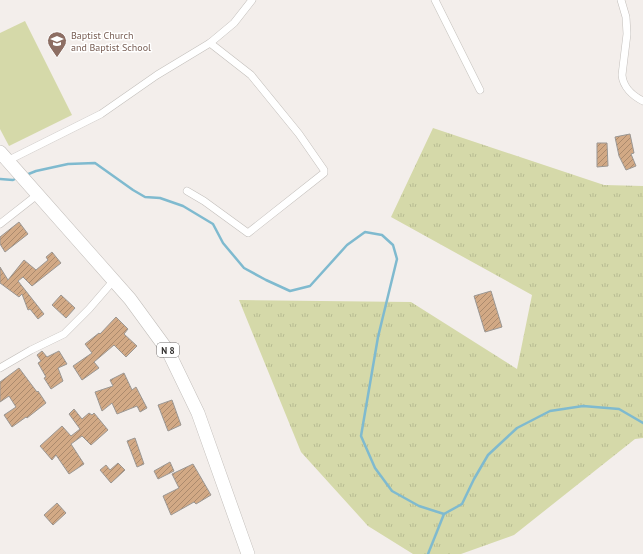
<svg xmlns="http://www.w3.org/2000/svg" width="643" height="554" viewBox="0 0 643 554" font-family="'PT Sans',sans-serif">
  <style>
    .grass { fill: url(#grass-tufts) }
    .garden { fill: #d5d9a9 }
    .lines { fill: none; stroke-linecap: round; stroke-linejoin: round }
    .stream { stroke: #7fbacf; stroke-width: 2.5 }
    .building { fill: url(#building-hatch); stroke: #9b9793 }
    .street-casing { stroke: #c3bfbb; stroke-width: 8 }
    .highway-casing { stroke: #c3bfbb; stroke-width: 14 }
    .street { stroke: #fff; stroke-width: 7 }
    .highway { stroke: #fff; stroke-width: 13 }
    .labels { text-anchor: middle; dominant-baseline: central; stroke-width: 3; stroke-linejoin: round; paint-order: stroke }
    .shield { fill: #fff; stroke: #6f6d6c; stroke-width: 1 }
    .shield-label { font-size: 9px; font-weight: bold; fill: #312f2d }
    .education-label { font-size: 10px; fill: #785e54; stroke: #fff; text-anchor: start }
  </style>
  <defs>
    <pattern id="grass-tufts" width="24" height="20" patternUnits="userSpaceOnUse"><rect width="24" height="20" fill="#d5d9a9"/><path d="M3 7l-1-3M5 7V3M7 7l1-3M15 17l-1-3M17 17v-4M19 17l1-3" fill="none" stroke="#b7bb92"/></pattern>
    <pattern id="building-hatch" width="6" height="6" patternUnits="userSpaceOnUse"><rect width="6" height="6" fill="#d2a985"/><path d="M-1 1l2-2M0 6l6-6M5 7l2-2" fill="none" stroke="#ab8a6d"/></pattern>
  </defs>
  <rect width="100%" height="100%" fill="#f3eeeb"/>
  <polygon class="grass" points="433,128 604,185 643,186 643,438 635,439 514,535 461,554 413,554 368,526 301,452 239,300 411,302 517,369 532,295 391,217"/>
  <polygon class="garden" points="25,21 72,115 9,146 0,129 0,33"/>
  <g class="lines">
    <g class="stream">
      <polyline points="26,175 36,171 68,164 95,163 133,190 145,197 160,198 183,206 213,224 223,243 244,268 266,280 290,291 310,286 347,245 365,232 382,235 393,245 397,259 378,337 361,436 375,468 392,491 419,506 444,514 462,504 474,479 488,455 517,428 550,411 583,406 619,409 643,423"/>
      <polyline points="0,179 13,180 17,178"/>
      <polyline points="428,554 444,514"/>
    </g>
  </g>
  <g class="building">
    <polygon points="630,134 634,153 631,154 636,166 626,170 619,156 615,137"/>
    <polygon points="597,143 607,143 608,166 597,167"/>
    <polygon points="19,222 28,234 5,252 0,244 0,237"/>
    <polygon points="52,252 61,263 32,286 23,277 18,281 44,314 38,319 30,309 28,310 22,294 19,297 0,283 0,267 8,280 24,260 36,270 48,260 46,257"/>
    <polygon points="491,291 502,327 485,332 474,296"/>
    <polygon points="61,295 75,308 66,318 52,305"/>
    <polygon points="116,317 128,329 124,334 137,346 126,357 114,345 94,362 99,368 82,380 73,366 92,353 85,344 99,333 100,334"/>
    <polygon points="42,351 47,357 59,351 67,364 58,368 63,381 51,389 44,378 46,377 38,363 41,361 37,355"/>
    <polygon points="19,368 37,392 38,391 46,403 27,418 26,417 12,427 4,415 16,407 9,396 0,402 0,382"/>
    <polygon points="124,373 132,390 136,387 147,408 140,412 137,406 117,414 112,403 102,411 95,392 113,386 110,380"/>
    <polygon points="172,400 181,425 168,431 158,405"/>
    <polygon points="74,409 82,419 89,413 92,415 94,413 108,430 91,445 82,436 71,444 84,464 69,474 56,455 52,460 40,446 62,426 71,436 80,429 69,414"/>
    <polygon points="135,438 144,464 137,467 127,441"/>
    <polygon points="170,462 174,471 158,479 154,471"/>
    <polygon points="118,463 125,470 111,483 100,470 106,465 110,470"/>
    <polygon points="193,464 211,495 196,504 194,502 171,515 163,496 179,488 172,474"/>
    <polygon points="57,503 66,513 53,525 44,515"/>
  </g>
  <g class="lines">
    <g class="street-casing">
      <g id="street">
        <polyline points="435,0 480,90"/>
        <path d="M 621,0 L 626,17 L 627,34 L 622,75 C 623,87 633,96 643,101"/>
        <polyline points="7,161 101,114 157,75 210,43 234,23 252,0"/>
        <polyline points="187,191 204,201 248,233 324,173 324,170 299,134 251,75 210,43"/>
        <polyline points="0,224 37,195"/>
        <polyline points="0,368 31,350 64,334 89,309 114,280"/>
      </g>
    </g>
    <g class="highway-casing">
      <polyline id="highway" points="0,152 130,299 168,351 198,413 248,554"/>
    </g>
    <use href="#street" class="street"/>
    <use href="#highway" class="highway"/>
  </g>
  <defs>
    <g id="school-pin" transform="scale(1)"><path d="M0 17L-7.5 6A9.5 9.5 0 1 1 7.5 6Z" fill="#8d6e63" stroke="#fff"/><path d="M0-5L7-2L0 1L-7-2ZM-4 1L0 2.5L4 1V4Q0 6-4 4Z" fill="#fff"/></g>
  </defs>
  <g fill-rule="evenodd">
    <use href="#school-pin" x="57" y="41"/>
  </g>
  <g class="labels">
    <rect class="shield" x="157" y="343" width="22" height="14" rx="3"/>
    <g class="shield-label">
      <text x="168" y="350">N 8</text>
    </g>
    <g class="education-label">
      <text x="71" y="35">Baptist Church<tspan x="71" dy="12">and Baptist School</tspan></text>
    </g>
  </g>
</svg>
